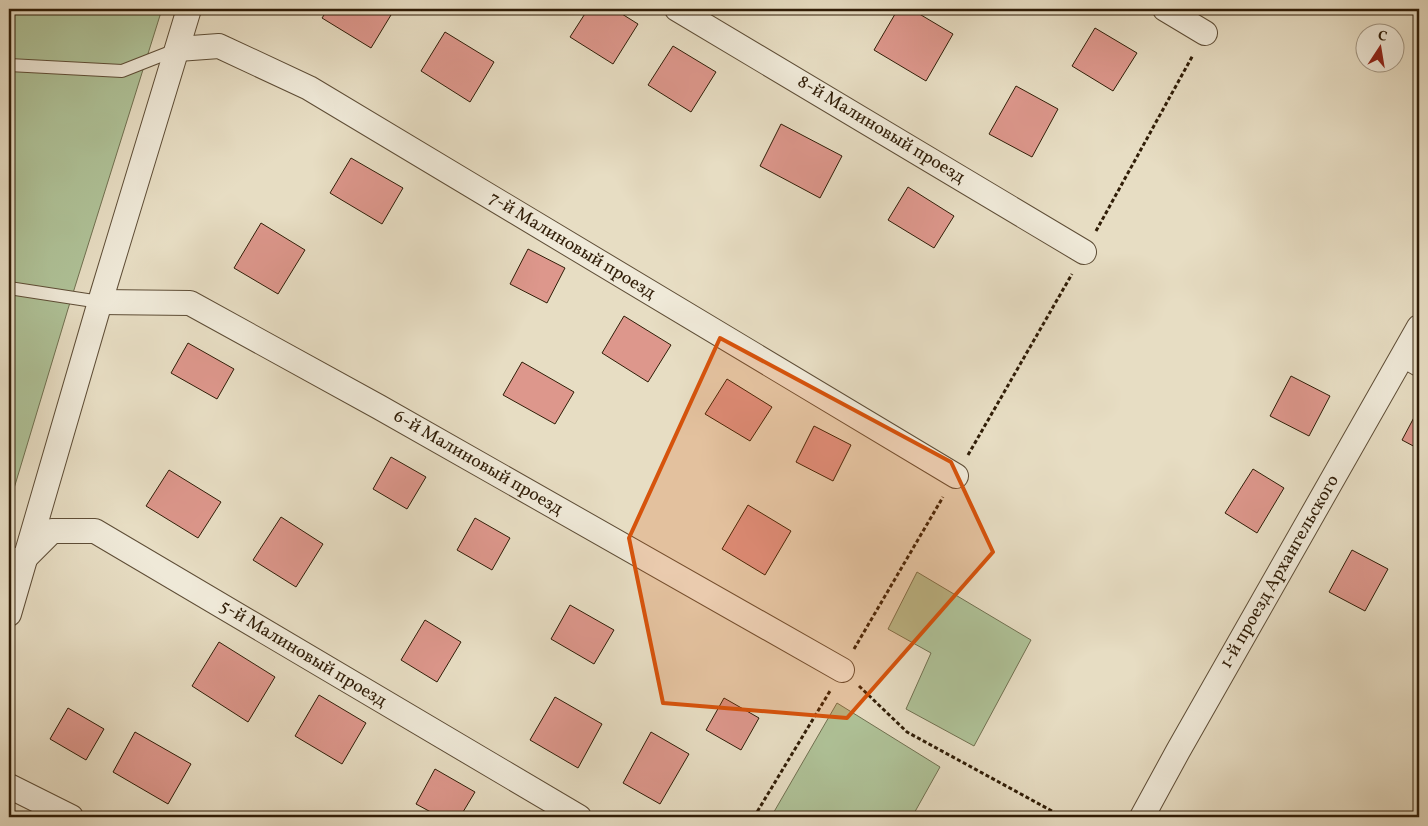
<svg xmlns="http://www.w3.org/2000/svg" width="1428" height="826" viewBox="0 0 1428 826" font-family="Vollkorn,serif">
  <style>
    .green { fill: #afc298; stroke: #707050 }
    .building { fill: #dd978c; stroke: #301d07 }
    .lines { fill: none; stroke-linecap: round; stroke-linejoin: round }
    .service-casing { stroke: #5e4d36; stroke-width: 14 }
    .minor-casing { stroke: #5e4d36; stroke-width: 26 }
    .path { stroke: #301d07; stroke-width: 3; stroke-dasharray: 4 2.5; stroke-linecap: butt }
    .service { stroke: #efe9d8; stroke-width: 12 }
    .minor { stroke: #efe9d8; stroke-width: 24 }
    .marked { fill: #d6530c; fill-opacity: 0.2; stroke: #d6530c; stroke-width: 4; stroke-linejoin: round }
    .labels { text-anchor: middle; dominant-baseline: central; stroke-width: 4; stroke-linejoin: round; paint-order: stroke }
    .street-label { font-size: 18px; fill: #301d07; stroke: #efe9d8 }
  </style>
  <rect width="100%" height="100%" fill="#e7ddc3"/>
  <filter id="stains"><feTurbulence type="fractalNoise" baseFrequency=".004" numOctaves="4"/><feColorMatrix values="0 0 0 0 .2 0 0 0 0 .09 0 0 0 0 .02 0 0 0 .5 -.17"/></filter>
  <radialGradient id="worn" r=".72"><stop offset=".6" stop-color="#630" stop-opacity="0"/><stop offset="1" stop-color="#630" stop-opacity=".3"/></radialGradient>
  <g class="green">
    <polygon points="9,9 162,9 68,309 9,505"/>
    <polygon points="917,572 1031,640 974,746 906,709 931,653 888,629"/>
    <polygon points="837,703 940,767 912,817 771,817"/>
  </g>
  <g class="building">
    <polygon points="328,9 391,9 394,10 371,48 322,18"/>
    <polygon points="588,9 614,9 638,24 613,64 570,37"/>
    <polygon points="898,9 911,9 953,34 926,81 874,50"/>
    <polygon points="1095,28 1137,53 1113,91 1072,66"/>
    <polygon points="445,32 494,62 470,102 421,71"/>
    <polygon points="673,46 716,72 691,112 648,85"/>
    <polygon points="1016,86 1058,109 1032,157 989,134"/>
    <polygon points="781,124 842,156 820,198 760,166"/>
    <polygon points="351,158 403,188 382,224 330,193"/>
    <polygon points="908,187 954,216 934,248 888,220"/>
    <polygon points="261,223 305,250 278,294 234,268"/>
    <polygon points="528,249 565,268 547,303 510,284"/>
    <polygon points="624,316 671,345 648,382 602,353"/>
    <polygon points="188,343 234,369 217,399 171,373"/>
    <polygon points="522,362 574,392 555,424 503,395"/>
    <polygon points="1291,376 1330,396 1309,436 1270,416"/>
    <polygon points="727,379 772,407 750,441 705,414"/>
    <polygon points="1419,408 1419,449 1402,440"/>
    <polygon points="814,426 851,445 833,481 796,462"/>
    <polygon points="391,457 426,477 407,509 373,489"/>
    <polygon points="1253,469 1284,488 1257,533 1225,513"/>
    <polygon points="169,470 221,502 198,538 146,506"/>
    <polygon points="748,505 791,531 765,575 722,549"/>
    <polygon points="281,517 323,544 296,587 253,560"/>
    <polygon points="475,518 510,538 492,570 457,550"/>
    <polygon points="1352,550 1388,569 1365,611 1329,592"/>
    <polygon points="570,605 614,630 594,664 551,639"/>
    <polygon points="425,620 461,642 437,682 401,660"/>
    <polygon points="219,642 275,677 248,722 192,686"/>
    <polygon points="319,695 366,723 342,764 295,736"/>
    <polygon points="555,697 602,724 578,768 530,740"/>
    <polygon points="724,698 759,718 741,750 706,730"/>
    <polygon points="68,708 104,729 86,760 50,739"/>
    <polygon points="135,732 191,764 168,804 113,772"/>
    <polygon points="651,732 689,754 660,804 623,783"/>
    <polygon points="435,769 475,792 460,817 440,817 416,804"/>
  </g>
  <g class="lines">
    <g class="service-casing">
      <g id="service">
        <polyline points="9,65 122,71 178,49"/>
        <polyline points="9,288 100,302"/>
        <polyline points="1400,360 1419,371"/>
        <polyline points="9,553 27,556"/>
      </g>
    </g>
    <g class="minor-casing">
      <g id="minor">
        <polyline points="677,9 1084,252"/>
        <polyline points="1165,9 1205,33"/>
        <polyline points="178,49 219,46 309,88 956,476"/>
        <polyline points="100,302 190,303 379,407 842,670"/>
        <polyline points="27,556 52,531 95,531 579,817"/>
        <polyline points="9,614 100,302 189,9"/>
        <polyline points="9,786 71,817"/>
        <polyline points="1142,817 1178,751 1419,327"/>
      </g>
    </g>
    <g class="path">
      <polyline points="1096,231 1193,55"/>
      <polyline points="968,455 1072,274"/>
      <polyline points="854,649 943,497"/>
      <polyline points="859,686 907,732 1063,817"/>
      <polyline points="754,817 830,691"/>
    </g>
    <use href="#service" class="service"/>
    <use href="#minor" class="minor"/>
  </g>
  <path class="marked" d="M 720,338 L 951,462 L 993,552 L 847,718 L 663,703 L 629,538 Z"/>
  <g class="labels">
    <g class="street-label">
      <text transform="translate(881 130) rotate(31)">8-й Малиновый проезд</text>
      <text transform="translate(572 246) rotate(31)">7-й Малиновый проезд</text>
      <text transform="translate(478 463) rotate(30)">6-й Малиновый проезд</text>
      <text transform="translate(1280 572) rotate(-60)">1-й проезд Архангельского</text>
      <text transform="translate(303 654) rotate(31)">5-й Малиновый проезд</text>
    </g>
  </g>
  <rect width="1428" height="826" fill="none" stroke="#e7ddc3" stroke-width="30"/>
  <rect x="10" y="10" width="1408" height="806" fill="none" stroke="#301d07" stroke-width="2.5"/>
  <rect x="15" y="15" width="1398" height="796" fill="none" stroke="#301d07"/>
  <g transform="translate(1380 48) rotate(12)"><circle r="24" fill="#efe9d8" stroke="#a39784"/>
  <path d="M0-4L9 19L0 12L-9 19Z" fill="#8f2418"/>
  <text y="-8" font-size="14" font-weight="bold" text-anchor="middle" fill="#301d07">С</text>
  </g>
  <rect width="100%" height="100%" filter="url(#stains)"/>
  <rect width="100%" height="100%" fill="url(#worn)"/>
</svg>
